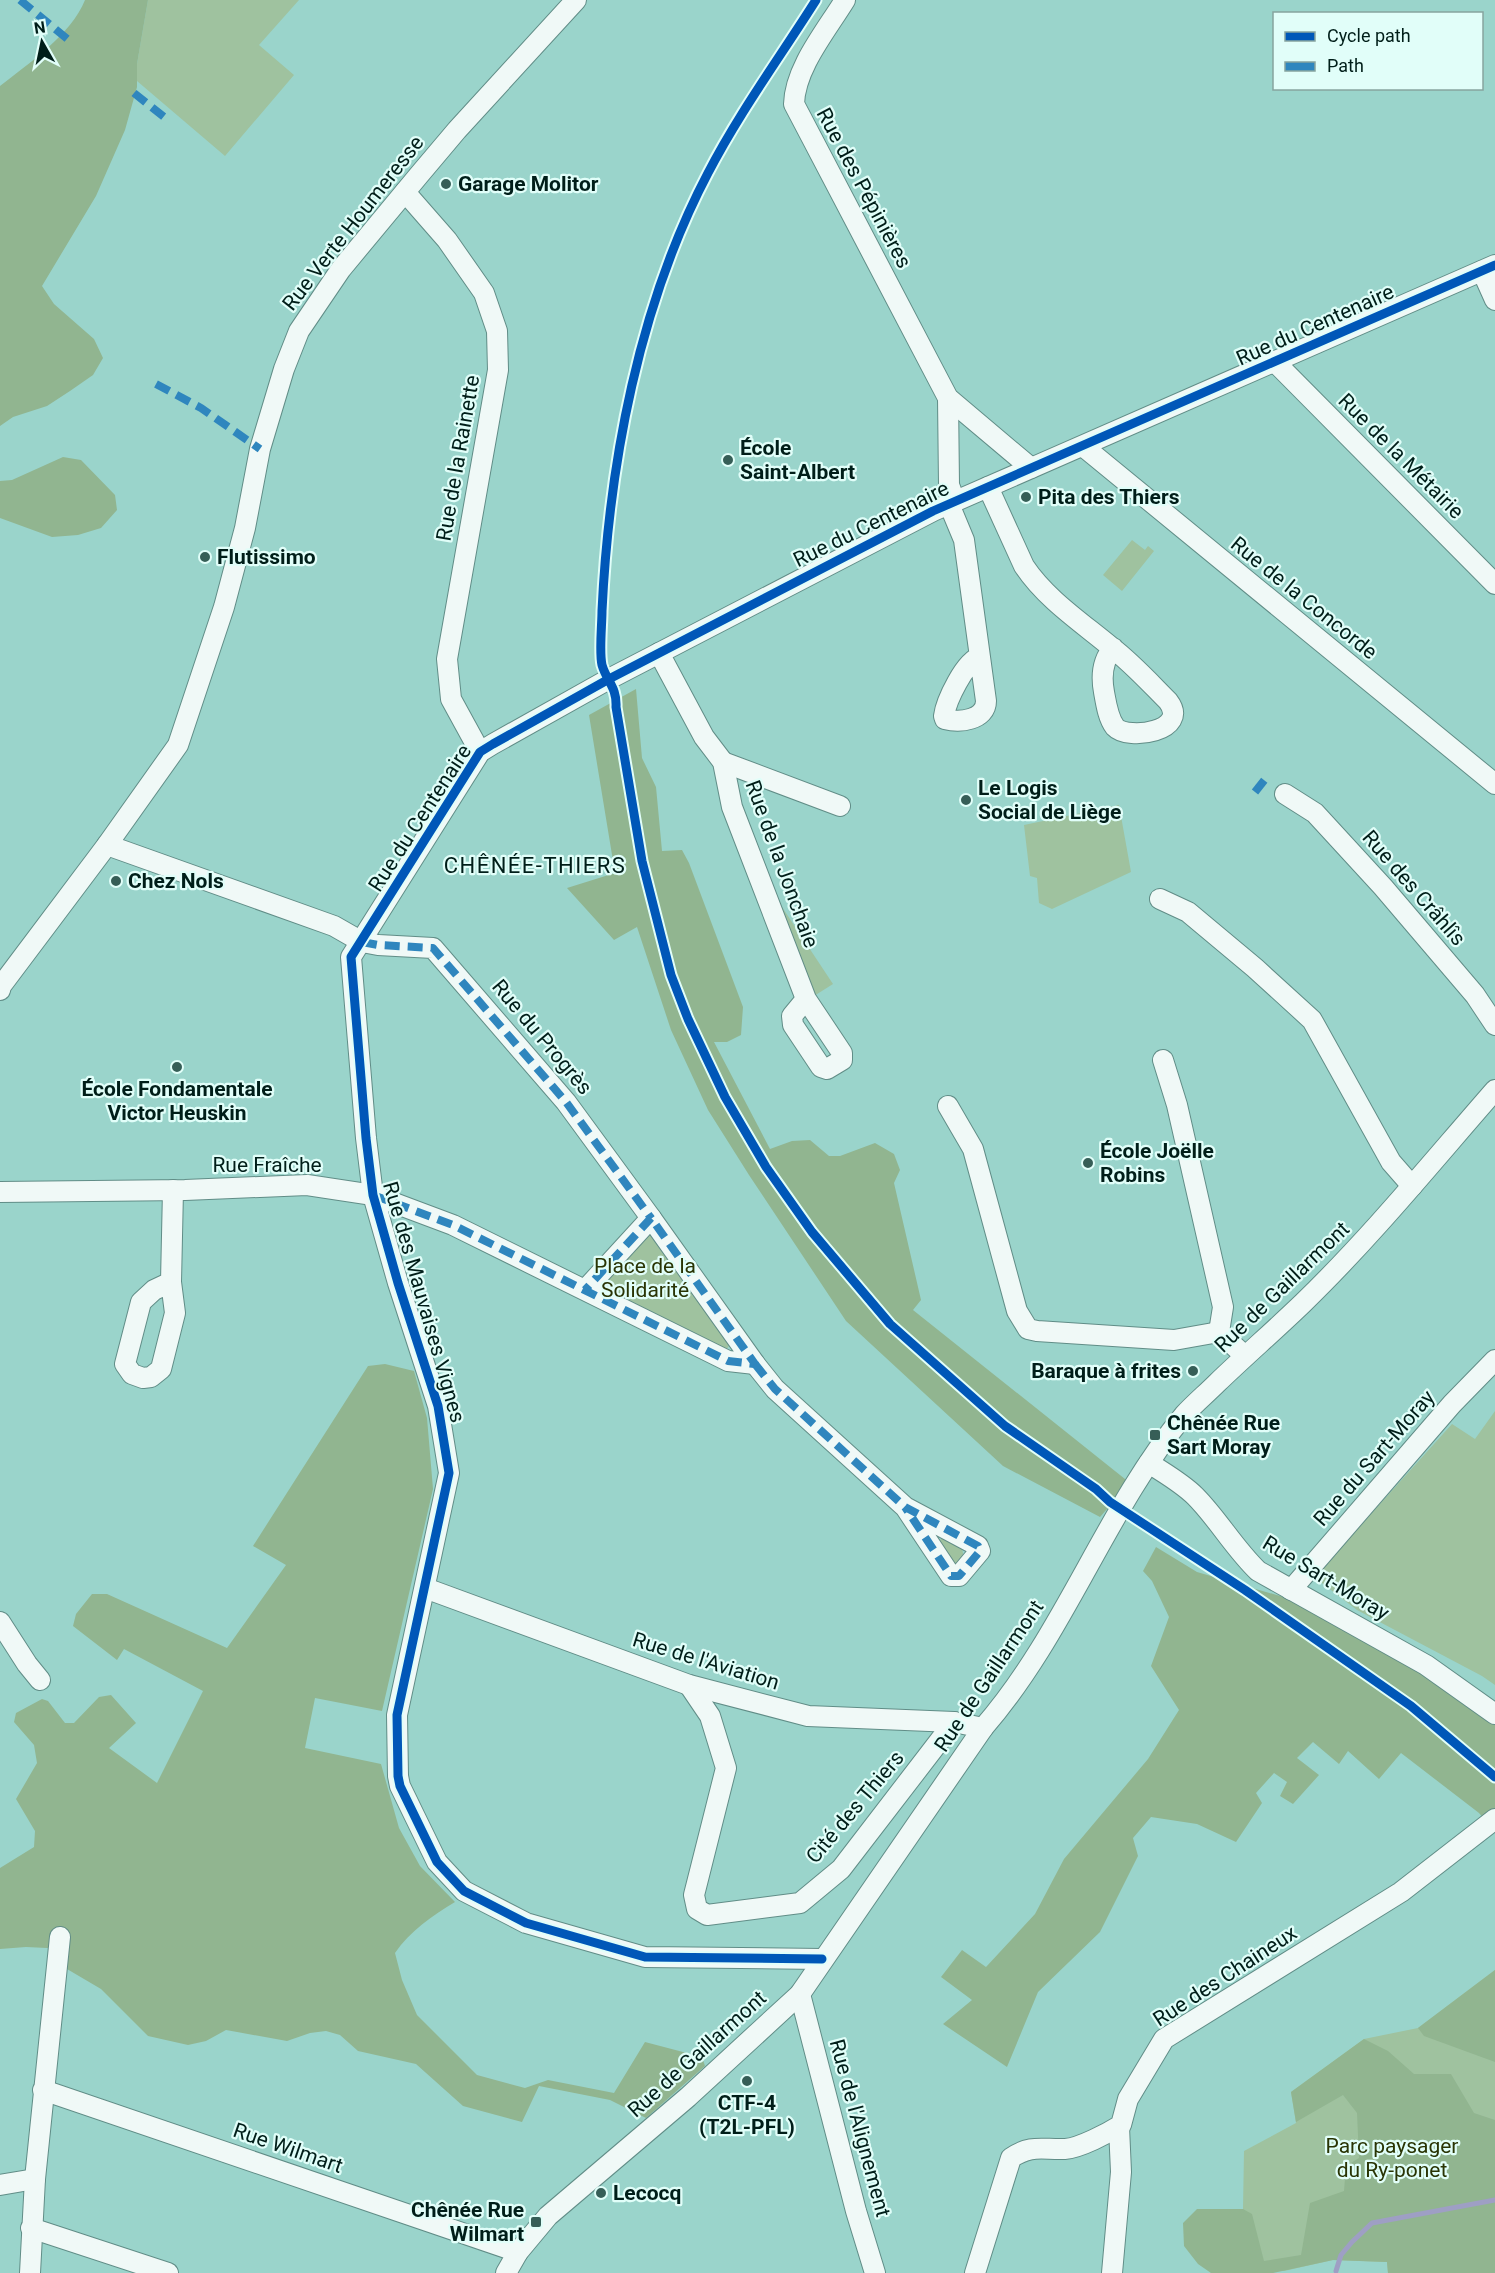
<svg xmlns="http://www.w3.org/2000/svg" width="1495" height="2273" viewBox="0 0 1495 2273" font-family="Roboto,sans-serif">
  <style>
    .green { fill: #9fc29f }
    .forest { fill: #91b590 }
    .lines { fill: none; stroke-linecap: round; stroke-linejoin: round }
    .stream { stroke: #9e9fc4; stroke-width: 5 }
    .minor-casing { stroke: #618d87; stroke-width: 22 }
    .minor { stroke: #f0f9f7; stroke-width: 20 }
    .quiet { stroke: #2f86be; stroke-width: 8; stroke-dasharray: 15 8; stroke-linecap: butt }
    .cycleway-casing { stroke: #e1fef9; stroke-width: 13 }
    .cycleway { stroke: #0057b8; stroke-width: 9 }
    .poi-dot { fill: #365e57; stroke: #e1fef9; stroke-width: 2 }
    .labels { text-anchor: middle; dominant-baseline: central; stroke-width: 4.5; stroke-linejoin: round; paint-order: stroke }
    .poi-label { font-size: 21px; font-weight: bold; fill: #001e19; stroke: #e1fef9; text-anchor: start }
    .street-label { font-size: 21px; fill: #001e19; stroke: #e1fef9 }
    .park-label { font-size: 21px; fill: #293404; stroke: #e1fef9 }
    .neighbourhood-label { font-size: 22px; letter-spacing: 1.5px; fill: #001e19; stroke: #e1fef9 }
  </style>
  <rect width="100%" height="100%" fill="#9ad4cb"/>
  <g class="green">
    <polygon points="148,0 299,0 259,45 294,75 225,156 137,81 137,64"/>
    <polygon points="1132,540 1145,550 1148,546 1154,551 1122,591 1103,575"/>
    <polygon points="1119,805 1131,872 1052,909 1039,903 1037,878 1030,876 1024,825"/>
    <polygon points="778,901 833,984 814,996"/>
    <polygon points="645,1234 650,1235 728,1342 729,1346 726,1350 601,1290 598,1283"/>
    <polygon points="1495,1411 1495,1685 1482,1676 1357,1610 1314,1577 1452,1424 1475,1439"/>
    <polygon points="943,1538 962,1548 964,1559 959,1563 951,1563 938,1541"/>
    <polygon points="1495,1970 1495,2273 1388,2273 1387,2262 1333,2260 1284,2271 1258,2267 1216,2209 1243,2209 1244,2151 1296,2123 1291,2092 1364,2039 1418,2028"/>
  </g>
  <g class="forest">
    <path d="M 85,0 L 148,0 L 137,64 L 137,87 L 125,130 L 96,196 L 42,286 L 54,304 L 94,339 L 103,358 L 93,375 L 70,391 L 47,406 L 13,417 L 0,426 L 0,86 C 29,63 71,35 85,0 Z"/>
    <polygon points="63,457 81,460 115,495 117,510 101,528 78,535 52,537 0,518 0,481 12,480"/>
    <polygon points="636,689 642,758 656,787 662,851 682,850 689,863 743,1007 741,1035 727,1042 714,1042 770,1149 792,1141 810,1140 829,1156 840,1156 875,1143 894,1154 900,1170 894,1183 921,1300 913,1310 1130,1483 1100,1517 1003,1466 846,1321 749,1175 708,1110 671,1030 637,927 614,940 567,888 615,873 589,715"/>
    <path d="M 385,1364 L 414,1371 L 427,1418 L 433,1489 L 382,1711 L 315,1698 L 305,1748 L 381,1764 L 399,1828 L 420,1866 L 455,1902 C 432,1916 410,1931 395,1953 L 402,1980 L 417,2015 L 477,2075 L 525,2088 L 548,2080 L 614,2093 L 645,2042 L 702,2057 L 705,2066 L 646,2118 L 610,2100 L 539,2086 L 522,2122 L 463,2106 L 416,2064 L 358,2051 L 340,2035 L 326,2031 L 310,2033 L 287,2041 L 226,2030 L 206,2041 L 188,2045 L 148,2036 L 101,1989 L 67,1969 L 68,1949 L 26,1947 L 0,1949 L 0,1868 L 34,1847 L 35,1831 L 16,1799 L 37,1763 L 34,1745 L 14,1722 L 16,1713 L 42,1699 L 48,1701 L 65,1723 L 74,1723 L 99,1697 L 111,1695 L 136,1723 L 109,1748 L 157,1783 L 203,1691 L 124,1649 L 117,1660 L 73,1626 L 76,1614 L 92,1594 L 107,1594 L 227,1648 L 286,1565 L 253,1546 L 368,1366 Z"/>
    <polygon points="1156,1547 1197,1572 1287,1598 1424,1671 1495,1722 1495,1832 1479,1813 1401,1753 1379,1779 1348,1751 1339,1764 1313,1742 1297,1758 1319,1775 1293,1804 1280,1796 1287,1782 1274,1773 1256,1793 1262,1803 1236,1842 1197,1824 1151,1817 1133,1838 1138,1856 1100,1932 1038,1992 1007,2067 943,2024 972,2000 941,1977 962,1950 986,1967 1035,1914 1064,1859 1148,1759 1179,1710 1151,1666 1169,1617 1152,1581 1143,1571"/>
    <polygon points="1495,1970 1495,2062 1424,2036 1418,2028"/>
    <polygon points="1364,2039 1388,2051 1414,2074 1451,2074 1474,2113 1495,2120 1495,2273 1388,2273 1387,2262 1333,2260 1273,2273 1211,2273 1198,2264 1184,2246 1183,2223 1197,2209 1243,2209 1252,2214 1264,2261 1301,2255 1310,2203 1344,2191 1346,2166 1359,2158 1357,2113 1343,2095 1296,2122 1291,2092"/>
  </g>
  <g class="lines">
    <polyline class="stream" points="1336,2271 1341,2255 1352,2242 1372,2223 1495,2200"/>
    <g class="minor-casing">
      <g id="minor">
        <path d="M 845,0 C 826,31 795,68 794,104 L 948,398 L 1031,468"/>
        <polyline points="405,192 447,240 484,293 497,331 498,370 447,659 451,699 480,752"/>
        <polyline points="1482,271 1495,300"/>
        <polyline points="1274,361 1495,584"/>
        <polyline points="948,398 949,485 955,501"/>
        <polyline points="1084,447 1495,784"/>
        <path d="M 988,487 L 1024,566 C 1046,599 1081,622 1111,647 C 1132,663 1150,683 1168,701 C 1191,731 1128,741 1115,727 C 1108,718 1106,703 1104,692 C 1101,676 1102,661 1113,648"/>
        <path d="M 949,504 L 964,540 L 986,701 C 986,720 960,723 945,719 L 944,716 C 946,701 965,661 980,657"/>
        <polyline points="659,653 704,737 723,762 732,807 806,999 792,1016 793,1025 821,1067 827,1069 842,1060 842,1053 806,999"/>
        <polyline points="723,762 840,806"/>
        <polyline points="1285,794 1315,813 1383,887 1475,995 1495,1025"/>
        <polyline points="107,845 334,926 362,942 378,945 433,948 566,1102 651,1218"/>
        <polyline points="1160,899 1188,912 1255,968 1312,1020 1391,1162 1412,1186"/>
        <polyline points="0,990 1,986 107,845 178,745 224,607 245,528 260,449 284,369 299,331 341,269 419,175 457,130 576,0"/>
        <polyline points="1163,1060 1177,1105 1223,1307 1219,1332"/>
        <polyline points="948,1106 973,1149 1017,1311 1028,1329 1037,1331 1174,1340 1219,1332 1245,1356"/>
        <polyline points="0,1192 185,1190 307,1185 373,1195 453,1225 728,1361 755,1364 651,1218 585,1290"/>
        <polyline points="171,1282 154,1290 141,1302 125,1364 132,1374 143,1378 151,1377 161,1369 175,1313 171,1282 173,1190"/>
        <polyline points="755,1364 775,1389 905,1507 978,1546 980,1551 959,1576 951,1576 905,1507"/>
        <path d="M 1149,1463 C 1164,1473 1182,1483 1195,1496 C 1218,1519 1234,1548 1258,1571 L 1426,1665 L 1495,1714"/>
        <polyline points="425,1588 689,1685 808,1716 954,1722 983,1728"/>
        <polyline points="1291,1590 1452,1404 1495,1360"/>
        <polyline points="0,1622 27,1664 40,1680"/>
        <polyline points="689,1685 710,1716 726,1768 694,1895 697,1909 707,1915 800,1903 841,1869 954,1722"/>
        <polyline points="822,1959 645,1957 526,1923 464,1891 437,1862 400,1786 398,1776 397,1715 449,1473 438,1406 398,1283 373,1195 366,1138 351,957 480,752 493,744 609,679 933,511 1495,265"/>
        <polyline points="800,1994 856,2211 875,2273"/>
        <polyline points="43,2090 518,2252"/>
        <polyline points="0,2185 35,2179"/>
        <polyline points="31,2228 168,2273"/>
        <polyline points="30,2273 35,2179 60,1937"/>
        <path d="M 506,2273 L 518,2252 L 548,2216 L 688,2097 L 800,1994 L 983,1728 C 1065,1634 1105,1511 1184,1415 C 1194,1404 1206,1394 1217,1383 C 1245,1356 1275,1330 1303,1303 C 1372,1236 1432,1162 1495,1090"/>
        <path d="M 975,2273 L 1011,2158 C 1031,2144 1043,2150 1065,2149 C 1080,2148 1108,2133 1121,2125 L 1128,2099 L 1164,2039 L 1401,1892 L 1495,1819"/>
        <polyline points="1112,2273 1121,2172 1119,2127"/>
      </g>
    </g>
    <use href="#minor" class="minor"/>
    <g class="quiet">
      <polyline points="20,0 71,42"/>
      <polyline points="134,93 169,121"/>
      <polyline points="156,384 201,408 260,449"/>
      <polyline points="1255,792 1266,778"/>
      <polyline points="362,942 378,945 433,948 566,1102 651,1218"/>
      <polyline points="373,1195 453,1225 728,1361 755,1364 651,1218 585,1290"/>
      <polyline points="755,1364 775,1389 905,1507 978,1546 980,1551 959,1576 951,1576 905,1507"/>
    </g>
    <g class="cycleway-casing">
      <g id="cycleway">
        <path d="M 816,0 C 780,57 739,113 708,173 C 639,304 609,464 602,611 C 602,625 599,652 602,665 C 607,682 617,687 616,707 L 642,861 L 671,975 L 688,1019 L 725,1097 L 766,1167 L 812,1232 L 890,1324 L 1005,1426 L 1096,1489 L 1110,1502 L 1245,1590 L 1411,1706 L 1495,1777"/>
        <polyline points="822,1959 645,1957 526,1923 464,1891 437,1862 400,1786 398,1776 397,1715 449,1473 438,1406 398,1283 373,1195 366,1138 351,957 480,752 493,744 609,679 933,511 1495,265"/>
      </g>
    </g>
    <use href="#cycleway" class="cycleway"/>
  </g>
  <g class="poi-dot">
    <circle cx="446" cy="184" r="6"/>
    <circle cx="728" cy="460" r="6"/>
    <circle cx="1026" cy="497" r="6"/>
    <circle cx="205" cy="557" r="6"/>
    <circle cx="966" cy="800" r="6"/>
    <circle cx="116" cy="881" r="6"/>
    <circle cx="177" cy="1067" r="6"/>
    <circle cx="1088" cy="1163" r="6"/>
    <circle cx="1193" cy="1371" r="6"/>
    <rect x="1149" y="1429" width="12" height="12" rx="3"/>
    <circle cx="747" cy="2081" r="6"/>
    <circle cx="601" cy="2193" r="6"/>
    <rect x="530" y="2216" width="12" height="12" rx="3"/>
  </g>
  <g class="labels">
    <g class="poi-label">
      <text x="458" y="184">Garage Molitor</text>
      <text x="740" y="448">École<tspan x="740" dy="24">Saint-Albert</tspan></text>
      <text x="1038" y="497">Pita des Thiers</text>
      <text x="217" y="557">Flutissimo</text>
      <text x="978" y="788">Le Logis<tspan x="978" dy="24">Social de Liège</tspan></text>
      <text x="128" y="881">Chez Nols</text>
      <text x="177" y="1089" text-anchor="middle">École Fondamentale<tspan x="177" dy="24">Victor Heuskin</tspan></text>
      <text x="1100" y="1151">École Joëlle<tspan x="1100" dy="24">Robins</tspan></text>
      <text x="1181" y="1371" text-anchor="end">Baraque à frites</text>
      <text x="1167" y="1423">Chênée Rue<tspan x="1167" dy="24">Sart Moray</tspan></text>
      <text x="747" y="2103" text-anchor="middle">CTF-4<tspan x="747" dy="24">(T2L-PFL)</tspan></text>
      <text x="613" y="2193">Lecocq</text>
      <text x="524" y="2210" text-anchor="end">Chênée Rue<tspan x="524" dy="24">Wilmart</tspan></text>
    </g>
    <g class="street-label">
      <text transform="translate(864 188) rotate(62)">Rue des Pépinières</text>
      <text transform="translate(353 223) rotate(-52)">Rue Verte Houmeresse</text>
      <text transform="translate(1315 325) rotate(-24)">Rue du Centenaire</text>
      <text transform="translate(1401 456) rotate(45)">Rue de la Métairie</text>
      <text transform="translate(458 458) rotate(-80)">Rue de la Rainette</text>
      <text transform="translate(871 524) rotate(-26)">Rue du Centenaire</text>
      <text transform="translate(1304 598) rotate(39)">Rue de la Concorde</text>
      <text transform="translate(420 818) rotate(-57)">Rue du Centenaire</text>
      <text transform="translate(782 864) rotate(70)">Rue de la Jonchaie</text>
      <text transform="translate(1414 888) rotate(49)">Rue des Crâhlîs</text>
      <text transform="translate(542 1037) rotate(50)">Rue du Progrès</text>
      <text x="267" y="1165">Rue Fraîche</text>
      <text transform="translate(1282 1287) rotate(-44)">Rue de Gaillarmont</text>
      <text transform="translate(424 1302) rotate(74)">Rue des Mauvaises Vignes</text>
      <text transform="translate(1374 1458) rotate(-49)">Rue du Sart-Moray</text>
      <text transform="translate(1326 1578) rotate(31)">Rue Sart-Moray</text>
      <text transform="translate(706 1661) rotate(17)">Rue de l'Aviation</text>
      <text transform="translate(989 1676) rotate(-56)">Rue de Gaillarmont</text>
      <text transform="translate(855 1807) rotate(-50)">Cité des Thiers</text>
      <text transform="translate(1225 1976) rotate(-33)">Rue des Chaineux</text>
      <text transform="translate(697 2054) rotate(-42)">Rue de Gaillarmont</text>
      <text transform="translate(860 2128) rotate(75)">Rue de l'Alignement</text>
      <text transform="translate(288 2148) rotate(19)">Rue Wilmart</text>
    </g>
    <g class="park-label">
      <text x="645" y="1266">Place de la<tspan x="645" dy="24">Solidarité</tspan></text>
      <text x="1392" y="2146">Parc paysager<tspan x="1392" dy="24">du Ry-ponet</tspan></text>
    </g>
    <g class="neighbourhood-label">
      <text x="535" y="865">CHÊNÉE-THIERS</text>
    </g>
  </g>
  <rect x="1273" y="12" width="210" height="78" fill="#e1fef9" stroke="#87a49f" stroke-width="1.5"/>
  <rect x="1285" y="32" width="30" height="9" fill="#0057b8" stroke="#87a49f" stroke-width="1.5"/>
  <text x="1327" y="42" font-size="18" fill="#001e19">Cycle path</text>
  <rect x="1285" y="62" width="30" height="9" fill="#2f86be" stroke="#87a49f" stroke-width="1.5"/>
  <text x="1327" y="72" font-size="18" fill="#001e19">Path</text>
  <g transform="translate(42 42) rotate(351)" stroke="#e1fef9" stroke-width="4.5" paint-order="stroke">
  <path d="M0-4.5L10 22L0 15L-10 22Z" fill="#001e19"/>
  <text y="-9" font-size="16" font-weight="bold" text-anchor="middle" fill="#001e19">N</text>
  </g>
</svg>
